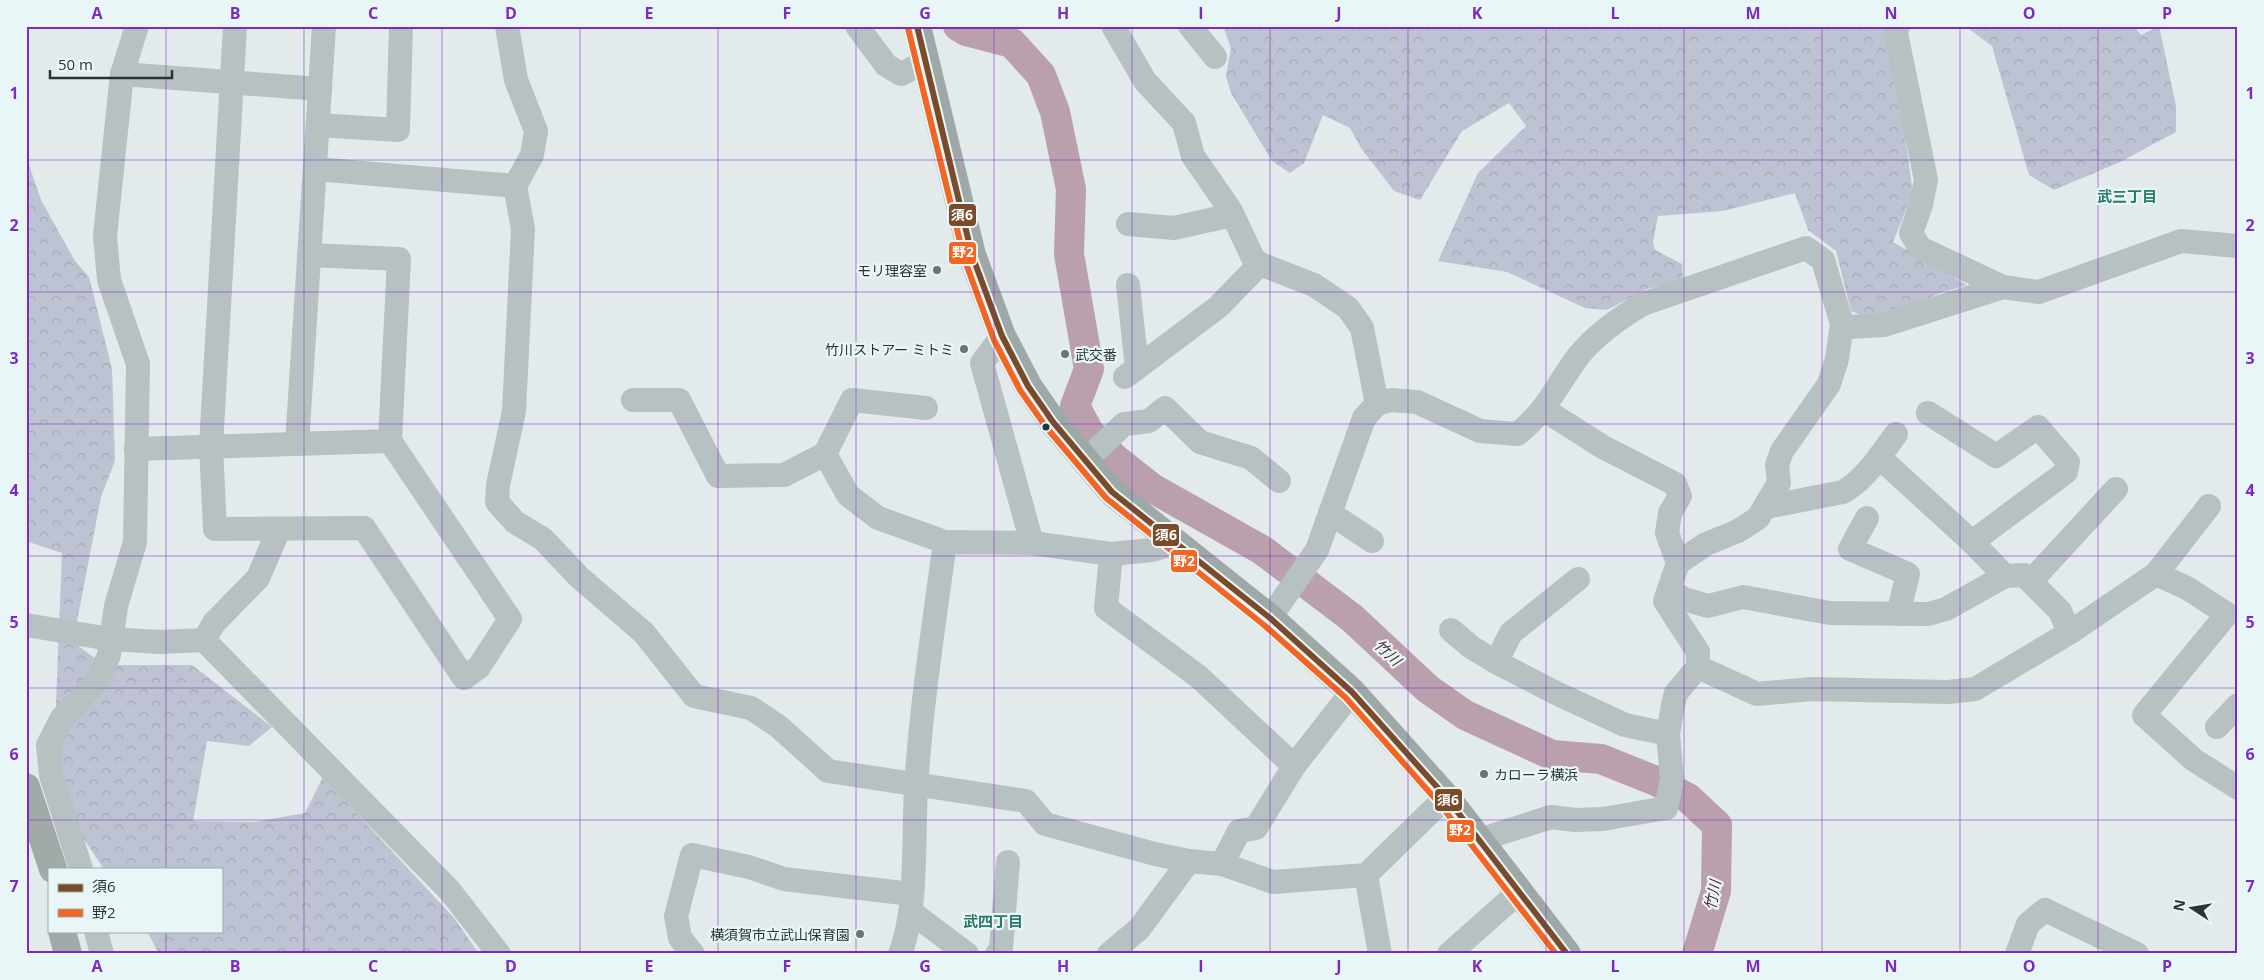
<svg xmlns="http://www.w3.org/2000/svg" width="2264" height="980" viewBox="0 0 2264 980" font-family="'Open Sans','Noto Sans JP',sans-serif">
  <style>
    .forest { fill: url(#forest-crowns) }
    .lines { fill: none; stroke-linecap: round; stroke-linejoin: round }
    .river { stroke: #baa0ac; stroke-width: 30 }
    .minor { stroke: #b8c1c1; stroke-width: 24 }
    .major { stroke: #9ea8a7; stroke-width: 28 }
    .highway { stroke: #a1a9a9; stroke-width: 28 }
    .bus-1-casing { stroke: #e9f6f7; stroke-width: 10 }
    .bus-2-casing { stroke: #e9f6f7; stroke-width: 10 }
    .bus-1 { stroke: #7a4b2a; stroke-width: 6 }
    .bus-2 { stroke: #f26522; stroke-width: 6 }
    .grid { fill: none; stroke: #7b2cbf; stroke-width: 1; stroke-opacity: 0.55 }
    .poi-dot { fill: #6a7473; stroke: #e9f6f7; stroke-width: 2 }
    .bus-dot { fill: #293533; stroke: #e9f6f7; stroke-width: 2 }
    .labels { text-anchor: middle; dominant-baseline: central; stroke-width: 4.5; stroke-linejoin: round; paint-order: stroke }
    .poi-label { font-size: 14px; fill: #293533; stroke: #e9f6f7; text-anchor: end }
    .neighbourhood-label { font-size: 15px; font-weight: bold; fill: #2c7a69; stroke: #e9f6f7 }
    .water-label { font-size: 15px; font-style: italic; fill: #512435; stroke: #e9f6f7 }
    .line-badge { stroke: #e9f6f7; stroke-width: 2 }
    .badge-label { font-size: 14px; text-anchor: middle; font-weight: bold; fill: #fff }
    .neatline { fill: none; stroke: #7b2cbf; stroke-width: 2 }
    .grid-label { font-size: 16px; text-anchor: middle; font-weight: bold; fill: #7b2cbf }
  </style>
  <defs>
    <pattern id="forest-crowns" width="20" height="18" patternUnits="userSpaceOnUse" patternTransform="scale(1.25)"><rect width="20" height="18" fill="#bdc3d2"/><path d="M2 6a3 3 0 1 1 6 0M12 15a3 3 0 1 1 6 0" fill="none" stroke="#a2a8b5"/></pattern>
  </defs>
  <rect width="100%" height="100%" fill="#e2eaeb"/>
  <g class="forest">
    <polygon points="1223,26 1892,26 1890,28 1913,193 1893,242 1967,285 1938,294 1878,321 1851,311 1836,251 1808,230 1795,193 1723,211 1658,216 1653,242 1655,250 1682,264 1683,280 1647,289 1607,310 1585,308 1507,272 1438,261 1478,173 1526,126 1509,103 1462,131 1420,200 1394,191 1361,148 1350,128 1323,115 1304,163 1290,173 1272,161 1231,93 1226,76 1231,48"/>
    <polygon points="1965,26 2134,26 2141,35 2159,26 2176,106 2176,132 2120,162 2054,190 2029,175 1992,46"/>
    <polygon points="26,156 41,200 75,261 89,277 112,369 115,461 101,497 73,642 104,665 192,665 272,727 249,746 207,741 193,821 254,822 305,813 323,777 455,919 479,954 159,954 147,931 221,931 221,869 104,869 69,817 55,728 62,553 26,541"/>
  </g>
  <g class="lines">
    <polyline class="river" points="958,26 966,31 1012,43 1041,75 1055,112 1071,189 1069,254 1089,369 1075,406 1089,432 1114,458 1152,488 1262,550 1352,618 1428,689 1465,715 1552,755 1601,759 1656,781 1688,798 1717,825 1716,891 1697,954"/>
    <g class="minor">
      <polyline points="235,26 211,446 215,529 364,528 464,678 479,667 510,619 390,441 399,259 309,255"/>
      <polyline points="507,26 516,80 536,131 532,155 515,186 523,229 518,330 514,411 498,485 497,502 515,522 543,539 579,577 644,633 694,696 751,708 778,726 828,771 1026,801 1045,824 1155,854 1189,861 1222,864 1273,882 1366,875 1446,797"/>
      <polyline points="857,26 886,65 901,74 925,62"/>
      <polyline points="1113,26 1145,81 1184,123 1193,156 1231,211 1253,258 1260,264 1314,285 1348,308 1362,328 1377,404"/>
      <polyline points="1190,26 1215,57"/>
      <polyline points="1898,26 1896,33 1926,180 1921,205 1911,233 1920,248 2003,287"/>
      <polyline points="122,74 320,89"/>
      <polyline points="318,125 398,130 401,26"/>
      <polyline points="315,169 515,186"/>
      <polyline points="1128,224 1174,228 1232,215"/>
      <polyline points="1128,285 1137,368"/>
      <polyline points="1842,324 1848,327 1884,325 2003,287 2039,292 2181,241 2238,246"/>
      <polyline points="1002,336 982,363 1032,543"/>
      <polyline points="1125,377 1218,307 1260,264"/>
      <polyline points="633,400 679,400 718,476 784,475 825,454"/>
      <polyline points="926,408 852,400 825,454 848,495 878,518 945,542"/>
      <polyline points="1543,409 1603,447 1675,484 1680,496 1670,513 1667,533 1678,563 1665,601 1698,652 1698,667"/>
      <polyline points="1928,413 1996,456 2038,427 2068,462 2066,472 1972,542"/>
      <polyline points="297,444 324,26"/>
      <polyline points="136,449 390,441"/>
      <polyline points="1879,457 1972,542 2005,576"/>
      <polyline points="1085,461 1124,424 1149,421 1165,408 1200,442 1251,458 1279,481"/>
      <path d="M 1766,507 L 1843,492 C 1865,480 1881,454 1896,434"/>
      <polyline points="1330,513 1372,541"/>
      <polyline points="1867,518 1850,549 1908,574 1898,614"/>
      <polyline points="1111,554 1106,608 1199,677 1294,766 1256,828 1239,831 1222,864"/>
      <polyline points="2156,574 2187,588 2227,614 2144,715 2194,760 2238,788"/>
      <polyline points="2031,581 2116,489"/>
      <polyline points="1670,591 1684,599 1708,606 1743,597 1830,613 1928,614 1946,609 2005,576 2024,575 2060,611 2069,633"/>
      <path d="M 1270,618 L 1317,550 L 1364,418 L 1377,404 L 1391,400 L 1417,402 L 1480,431 L 1517,434 C 1547,412 1558,382 1580,354 C 1597,334 1621,317 1643,304 L 1806,248 L 1823,260 L 1842,324 L 1837,359 L 1829,384 L 1782,451 L 1777,465 L 1779,483 L 1758,518 L 1738,531 L 1706,544 L 1678,563"/>
      <polyline points="26,625 110,639 160,642 204,640 450,891 499,954"/>
      <polyline points="1451,630 1471,647 1496,662 1556,693 1625,725 1668,734"/>
      <polyline points="204,640 214,623 258,578 279,529"/>
      <polyline points="1496,662 1511,633 1578,579"/>
      <polyline points="2217,727 2238,705"/>
      <polyline points="1294,766 1352,692"/>
      <polyline points="1479,840 1551,817 1575,820 1603,819 1666,808 1672,779 1668,734 1673,705 1676,693 1698,667 1757,694 1812,689 1948,692 1975,689 2069,633 2156,574 2209,506"/>
      <polyline points="81,869 51,775 48,745 62,718 98,680 109,655 116,606 135,542 138,364 109,280 105,236 122,74 137,26"/>
      <polyline points="1366,875 1380,954"/>
      <polyline points="911,912 967,954"/>
      <polyline points="96,931 102,954"/>
      <polyline points="693,954 680,938 676,916 692,855 749,867 784,879 911,894"/>
      <path d="M 900,954 C 918,908 913,839 916,788 C 921,706 934,624 945,542 L 1032,543 L 1111,554 L 1152,550 L 1175,543"/>
      <polyline points="997,954 1001,949 1008,862"/>
      <polyline points="1109,954 1139,929 1189,861"/>
      <polyline points="1449,954 1520,891"/>
      <polyline points="2017,954 2028,924 2045,910 2137,954"/>
    </g>
    <polyline class="major" points="917,26 972,255 1002,336 1028,386 1053,422 1112,492 1270,618 1352,692 1446,797 1567,954"/>
    <g class="highway">
      <polyline points="26,787 53,869"/>
      <polyline points="62,931 68,954"/>
    </g>
    <g class="bus-1-casing">
      <polyline id="bus-1" points="917,26 972,255 1002,336 1028,386 1053,422 1112,492 1270,618 1352,692 1446,797 1567,954"/>
    </g>
    <g class="bus-2-casing">
      <polyline id="bus-2" points="908,28 964,258 994,340 1020,390 1046,427 1106,498 1264,625 1346,698 1439,803 1556,954"/>
    </g>
    <use href="#bus-1" class="bus-1"/>
    <use href="#bus-2" class="bus-2"/>
  </g>
  <path class="grid" d="M 166,26 L 166,869M 304,26 L 304,954M 442,26 L 442,954M 580,26 L 580,954M 718,26 L 718,954M 856,26 L 856,954M 994,26 L 994,954M 1132,26 L 1132,954M 1270,26 L 1270,954M 1408,26 L 1408,954M 1546,26 L 1546,954M 1684,26 L 1684,954M 1822,26 L 1822,954M 1960,26 L 1960,954M 2098,26 L 2098,954M 26,160 L 2238,160M 26,292 L 2238,292M 26,424 L 2238,424M 26,556 L 2238,556M 26,688 L 2238,688M 26,820 L 2238,820M 166,931 L 166,954"/>
  <g class="poi-dot">
    <circle cx="937" cy="270" r="5"/>
    <circle cx="964" cy="349" r="5"/>
    <circle cx="1065" cy="354" r="5"/>
    <circle cx="1484" cy="774" r="5"/>
    <circle cx="860" cy="934" r="5"/>
  </g>
  <circle class="bus-dot" cx="1046" cy="427" r="4.5"/>
  <g class="labels">
    <g class="poi-label">
      <text x="927" y="270">モリ理容室</text>
      <text x="954" y="349">竹川ストアー ミトミ</text>
      <text x="1075" y="354" text-anchor="start">武交番</text>
      <text x="1494" y="774" text-anchor="start">カローラ横浜</text>
      <text x="850" y="934">横須賀市立武山保育園</text>
    </g>
    <g class="neighbourhood-label">
      <text x="2127" y="196">武三丁目</text>
      <text x="993" y="921">武四丁目</text>
    </g>
    <g class="water-label">
      <text transform="translate(1388 652) rotate(43)">竹川</text>
      <text transform="translate(1712 895) rotate(-80)">竹川</text>
    </g>
  </g>
  <g class="line-badge">
    <rect x="948" y="203" width="29" height="24" rx="5" fill="#7a4b2a"/>
    <rect x="948" y="241" width="29" height="24" rx="5" fill="#f26522"/>
    <rect x="1152" y="523" width="28" height="24" rx="5" fill="#7a4b2a"/>
    <rect x="1170" y="549" width="28" height="24" rx="5" fill="#f26522"/>
    <rect x="1434" y="788" width="29" height="24" rx="5" fill="#7a4b2a"/>
    <rect x="1446" y="819" width="29" height="24" rx="5" fill="#f26522"/>
  </g>
  <g class="badge-label">
    <text x="962" y="220">須6</text>
    <text x="963" y="257">野2</text>
    <text x="1166" y="540">須6</text>
    <text x="1184" y="566">野2</text>
    <text x="1448" y="805">須6</text>
    <text x="1460" y="835">野2</text>
  </g>
  <rect width="2264" height="980" fill="none" stroke="#e9f6f7" stroke-width="55"/>
  <rect x="48" y="868" width="175" height="65" fill="#e9f6f7" stroke="#9ca9a9"/>
  <rect x="58" y="884" width="25" height="8" fill="#7a4b2a" stroke="#9ca9a9"/>
  <text x="92" y="892" font-size="15" fill="#293533">須6</text>
  <rect x="58" y="909" width="25" height="8" fill="#f26522" stroke="#9ca9a9"/>
  <text x="92" y="918" font-size="15" fill="#293533">野2</text>
  <g transform="translate(2192 908) rotate(282)" stroke="#e9f6f7" stroke-width="4" paint-order="stroke">
  <path d="M0-4L9 19L0 12L-9 19Z" fill="#293533"/>
  <text y="-8" font-size="14" font-weight="bold" text-anchor="middle" fill="#293533">N</text>
  </g>
  <path d="M50 70v8h122v-8" fill="none" stroke="#293533" stroke-width="2.5"/>
  <text x="58" y="70" font-size="15" fill="#293533" stroke="#e9f6f7" stroke-width="4" paint-order="stroke">50 m</text>
  <rect x="28" y="28" width="2208" height="924" class="neatline"/>
  <g class="grid-label">
    <text x="97" y="19">A</text>
    <text x="235" y="19">B</text>
    <text x="373" y="19">C</text>
    <text x="511" y="19">D</text>
    <text x="649" y="19">E</text>
    <text x="787" y="19">F</text>
    <text x="925" y="19">G</text>
    <text x="1063" y="19">H</text>
    <text x="1201" y="19">I</text>
    <text x="1339" y="19">J</text>
    <text x="1477" y="19">K</text>
    <text x="1615" y="19">L</text>
    <text x="1753" y="19">M</text>
    <text x="1891" y="19">N</text>
    <text x="2029" y="19">O</text>
    <text x="2167" y="19">P</text>
    <text x="14" y="99">1</text>
    <text x="2250" y="99">1</text>
    <text x="14" y="231">2</text>
    <text x="2250" y="231">2</text>
    <text x="14" y="364">3</text>
    <text x="2250" y="364">3</text>
    <text x="14" y="496">4</text>
    <text x="2250" y="496">4</text>
    <text x="14" y="628">5</text>
    <text x="2250" y="628">5</text>
    <text x="14" y="760">6</text>
    <text x="2250" y="760">6</text>
    <text x="14" y="892">7</text>
    <text x="2250" y="892">7</text>
    <text x="97" y="972">A</text>
    <text x="235" y="972">B</text>
    <text x="373" y="972">C</text>
    <text x="511" y="972">D</text>
    <text x="649" y="972">E</text>
    <text x="787" y="972">F</text>
    <text x="925" y="972">G</text>
    <text x="1063" y="972">H</text>
    <text x="1201" y="972">I</text>
    <text x="1339" y="972">J</text>
    <text x="1477" y="972">K</text>
    <text x="1615" y="972">L</text>
    <text x="1753" y="972">M</text>
    <text x="1891" y="972">N</text>
    <text x="2029" y="972">O</text>
    <text x="2167" y="972">P</text>
  </g>
</svg>
